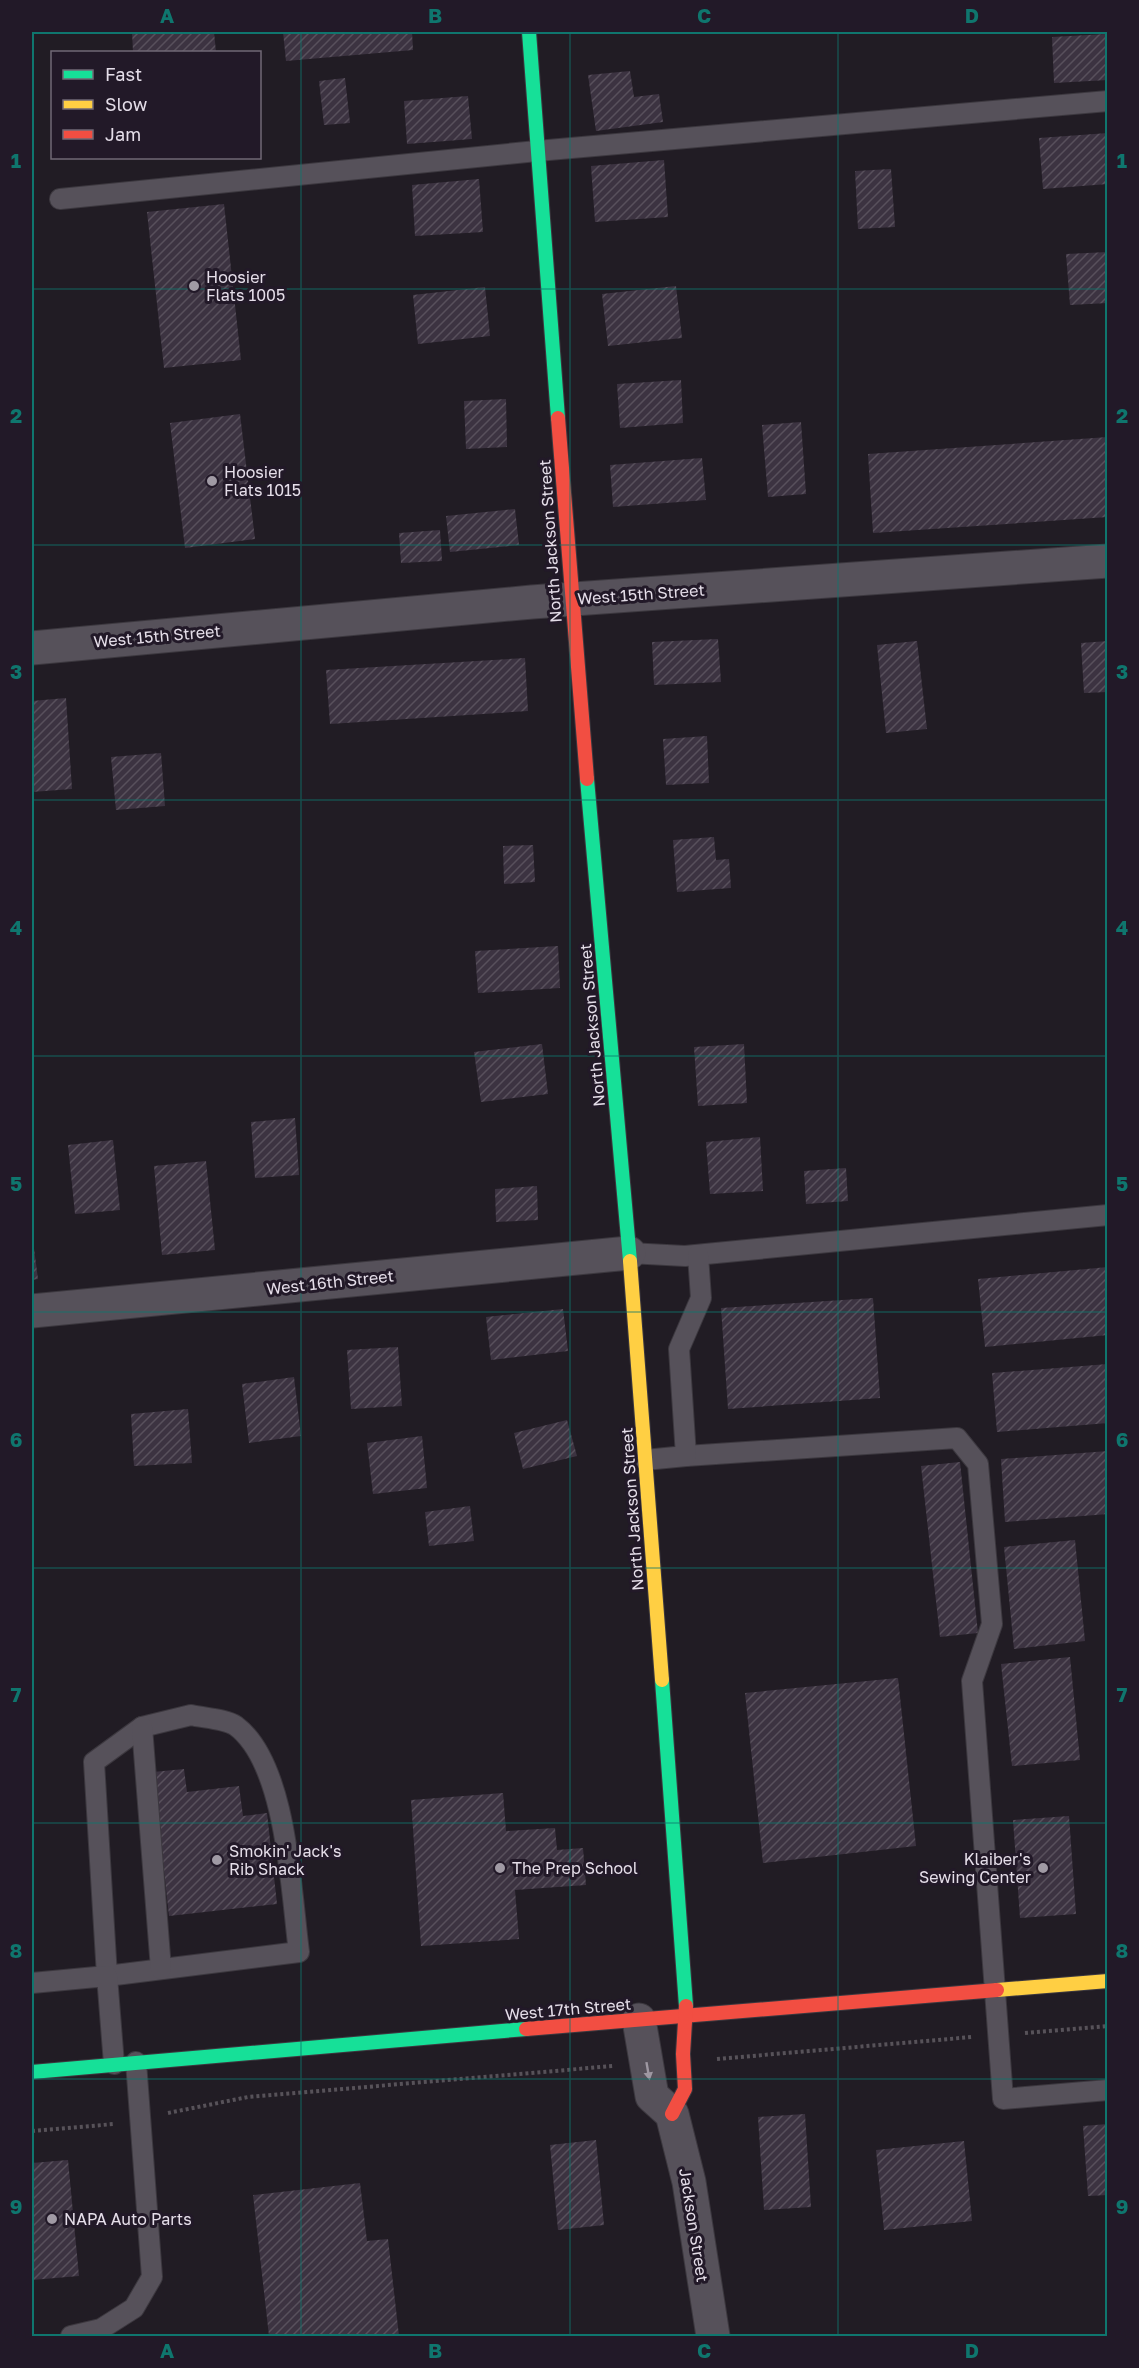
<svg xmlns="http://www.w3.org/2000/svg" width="1139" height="2368" viewBox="0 0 1139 2368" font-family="'Golos Text',sans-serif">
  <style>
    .building { fill: url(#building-hatch) }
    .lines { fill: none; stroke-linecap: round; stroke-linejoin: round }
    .lane-casing { stroke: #3c383f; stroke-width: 22 }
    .street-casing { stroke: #3c383f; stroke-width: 35 }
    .fast-casing { stroke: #3c383f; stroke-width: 16 }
    .slow-casing { stroke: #3c383f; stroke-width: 16 }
    .jam-casing { stroke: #3c383f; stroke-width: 16 }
    .path { stroke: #575259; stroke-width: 4; stroke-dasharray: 3 3; stroke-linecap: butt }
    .lane { stroke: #56515a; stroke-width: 20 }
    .street { stroke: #56515a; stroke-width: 33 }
    .fast { stroke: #16e098; stroke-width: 14 }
    .slow { stroke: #ffcf43; stroke-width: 14 }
    .jam { stroke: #f24e42; stroke-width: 14 }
    .oneway { fill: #9e98a2 }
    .grid { fill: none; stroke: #0f766e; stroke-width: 1.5; stroke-opacity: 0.55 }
    .poi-dot { fill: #a09aa4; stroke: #221928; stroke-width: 2 }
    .labels { text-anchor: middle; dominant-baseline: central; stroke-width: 6; stroke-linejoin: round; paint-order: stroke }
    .poi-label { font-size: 16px; fill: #e5dee9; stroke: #221928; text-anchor: start }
    .street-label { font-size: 16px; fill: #e5dee9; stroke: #221928 }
    .neatline { fill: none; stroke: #0f766e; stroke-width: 2 }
    .grid-label { font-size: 20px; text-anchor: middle; font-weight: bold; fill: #0f766e }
  </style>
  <defs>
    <pattern id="building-hatch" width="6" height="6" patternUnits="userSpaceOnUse" patternTransform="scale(1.5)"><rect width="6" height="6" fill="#3c3341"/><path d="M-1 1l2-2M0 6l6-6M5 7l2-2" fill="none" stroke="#58505c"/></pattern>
  </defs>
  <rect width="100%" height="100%" fill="#211c24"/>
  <g class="building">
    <polygon points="132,32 214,32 216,52 133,52"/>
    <polygon points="283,32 412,32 413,50 286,61"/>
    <polygon points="1106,34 1108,80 1054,83 1052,37"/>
    <polygon points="630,71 634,97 659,94 663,122 596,131 588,75"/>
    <polygon points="345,78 350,123 324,125 319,81"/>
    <polygon points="468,96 472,139 407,144 404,101"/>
    <polygon points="1108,133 1108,184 1043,189 1039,138"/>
    <polygon points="664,160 668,217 595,222 591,166"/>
    <polygon points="891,169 895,227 858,229 855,171"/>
    <polygon points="479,179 483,232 415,236 412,185"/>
    <polygon points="224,204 241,360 164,368 147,212"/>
    <polygon points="1108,252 1108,303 1070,305 1066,254"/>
    <polygon points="676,286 682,338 608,346 602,294"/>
    <polygon points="485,287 490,336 418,344 413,295"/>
    <polygon points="681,380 683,423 620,428 617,384"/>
    <polygon points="506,399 507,447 466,449 464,401"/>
    <polygon points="240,414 255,539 185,548 170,423"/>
    <polygon points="801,422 806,494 768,497 762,425"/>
    <polygon points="1108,437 1108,517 873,533 868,454"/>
    <polygon points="702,458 706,500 613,507 610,465"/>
    <polygon points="515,509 519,545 450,552 446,516"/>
    <polygon points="440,530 442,561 401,563 399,533"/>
    <polygon points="718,639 721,682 654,685 652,642"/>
    <polygon points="917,641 927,729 886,733 877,645"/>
    <polygon points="1108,641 1108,692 1084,693 1081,643"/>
    <polygon points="525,658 528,711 330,724 326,670"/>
    <polygon points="66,698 72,789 32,792 32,701"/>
    <polygon points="707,736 709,783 666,785 663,739"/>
    <polygon points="161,753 165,806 116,810 111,757"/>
    <polygon points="714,837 716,860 729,859 731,888 677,892 673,840"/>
    <polygon points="533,845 535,882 504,884 503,846"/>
    <polygon points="558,946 560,988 478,993 475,951"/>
    <polygon points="542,1044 548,1094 481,1102 474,1052"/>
    <polygon points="744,1044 747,1103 698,1106 694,1047"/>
    <polygon points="295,1118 299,1175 255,1178 251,1122"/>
    <polygon points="760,1137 763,1191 710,1194 706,1142"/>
    <polygon points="113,1140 120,1210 75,1214 68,1145"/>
    <polygon points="206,1161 215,1250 162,1255 154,1166"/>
    <polygon points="846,1168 848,1201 806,1204 804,1171"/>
    <polygon points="537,1186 538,1220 496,1222 495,1189"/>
    <polygon points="32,1233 38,1279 32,1280"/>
    <polygon points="1108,1267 1108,1335 985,1347 978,1279"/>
    <polygon points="873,1298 880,1398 728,1409 721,1308"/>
    <polygon points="563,1309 568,1351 491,1360 486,1317"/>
    <polygon points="398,1347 402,1406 351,1409 347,1350"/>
    <polygon points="1108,1364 1108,1423 997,1432 992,1373"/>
    <polygon points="294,1377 301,1436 249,1443 242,1384"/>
    <polygon points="188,1409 192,1463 134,1466 131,1414"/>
    <polygon points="567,1420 577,1456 523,1469 514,1433"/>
    <polygon points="422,1436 427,1488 373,1494 367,1443"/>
    <polygon points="1108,1451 1108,1514 1005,1522 1001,1459"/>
    <polygon points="960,1462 978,1633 940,1637 921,1466"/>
    <polygon points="470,1506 474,1541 429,1546 425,1512"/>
    <polygon points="1075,1540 1085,1641 1014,1649 1004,1547"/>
    <polygon points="1070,1657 1080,1760 1012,1766 1001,1664"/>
    <polygon points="898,1678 916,1846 763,1863 745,1693"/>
    <polygon points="184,1769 187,1792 239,1786 243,1816 267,1813 277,1904 169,1916 153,1772"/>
    <polygon points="503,1793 506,1831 555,1828 557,1850 583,1848 586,1885 515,1890 519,1939 421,1946 411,1800"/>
    <polygon points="1069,1816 1076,1914 1020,1918 1013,1820"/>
    <polygon points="805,2114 811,2207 764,2210 758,2117"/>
    <polygon points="1108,2124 1108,2195 1088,2196 1083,2126"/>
    <polygon points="596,2140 604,2225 558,2230 550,2145"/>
    <polygon points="964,2141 972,2221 884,2230 876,2150"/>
    <polygon points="68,2160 79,2276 32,2280 32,2163"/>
    <polygon points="360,2183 367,2241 388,2239 399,2336 269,2336 253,2195"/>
  </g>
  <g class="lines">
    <g class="lane-casing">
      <g id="lane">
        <polyline points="60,199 537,151 1108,101"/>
        <polyline points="629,1253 685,1256 1108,1215"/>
        <polyline points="686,1456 957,1438 978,1464 992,1624 972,1681 1003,2099 1108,2090"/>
        <polyline points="645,1460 686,1456 679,1349 701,1298 698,1255"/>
        <path d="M 191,1715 C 204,1718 226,1719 236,1726 C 287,1764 291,1892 299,1952 L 107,1976 L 94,1762 L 142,1727 Z"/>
        <polyline points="142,1727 161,1969"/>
        <polyline points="32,1983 107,1976 114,2064"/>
        <polyline points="71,2336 101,2329 134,2308 152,2277 136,2062"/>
      </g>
    </g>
    <g class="street-casing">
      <g id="street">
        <polyline points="32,648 532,602 1108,561"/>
        <polyline points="32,1311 629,1253"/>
        <polyline points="639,2020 652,2096 672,2114 689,2182 713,2336"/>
      </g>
    </g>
    <g class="fast-casing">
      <g id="fast">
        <polyline points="529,32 558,418"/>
        <polyline points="587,779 630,1261"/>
        <polyline points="662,1680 686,2006"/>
        <polyline points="32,2072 526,2029"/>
      </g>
    </g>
    <g class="slow-casing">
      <g id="slow">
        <polyline points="630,1261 662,1680"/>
        <polyline points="997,1990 1108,1981"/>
      </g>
    </g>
    <g class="jam-casing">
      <g id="jam">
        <polyline points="558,418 587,779"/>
        <polyline points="526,2029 997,1990"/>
        <polyline points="672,2114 685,2089 683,2054 686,2006"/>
      </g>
    </g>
    <g class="path">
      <polyline points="1025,2033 1108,2026"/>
      <polyline points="717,2059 972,2037"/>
      <polyline points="168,2113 248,2097 613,2066"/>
      <polyline points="32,2131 114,2124"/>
    </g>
    <use href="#lane" class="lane"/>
    <use href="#street" class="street"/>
    <use href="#fast" class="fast"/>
    <use href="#slow" class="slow"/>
    <use href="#jam" class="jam"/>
  </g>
  <defs><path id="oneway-solid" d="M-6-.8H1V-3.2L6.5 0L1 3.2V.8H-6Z" transform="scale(1.5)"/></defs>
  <use class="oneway" href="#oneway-solid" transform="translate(648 2071) rotate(80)"/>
  <path class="grid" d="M 301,32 L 301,2336M 570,32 L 570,2336M 838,32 L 838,2336M 32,289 L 1108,289M 32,545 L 1108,545M 32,800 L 1108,800M 32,1056 L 1108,1056M 32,1312 L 1108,1312M 32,1568 L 1108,1568M 32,1823 L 1108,1823M 32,2079 L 1108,2079"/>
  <g class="poi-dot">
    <circle cx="194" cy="286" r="6"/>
    <circle cx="212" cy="481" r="6"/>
    <circle cx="217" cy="1860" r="6"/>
    <circle cx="500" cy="1868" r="6"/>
    <circle cx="1043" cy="1868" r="6"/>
    <circle cx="52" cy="2219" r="6"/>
  </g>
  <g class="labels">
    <g class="poi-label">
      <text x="206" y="277">Hoosier<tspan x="206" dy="18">Flats 1005</tspan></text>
      <text x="224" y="472">Hoosier<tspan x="224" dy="18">Flats 1015</tspan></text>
      <text x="229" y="1851">Smokin' Jack's<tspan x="229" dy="18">Rib Shack</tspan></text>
      <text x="1031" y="1859" text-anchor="end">Klaiber's<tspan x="1031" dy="18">Sewing Center</tspan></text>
      <text x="512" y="1868">The Prep School</text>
      <text x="64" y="2219">NAPA Auto Parts</text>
    </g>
    <g class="street-label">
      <text transform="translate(550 541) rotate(-94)">North Jackson Street</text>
      <text transform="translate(641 594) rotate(-4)">West 15th Street</text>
      <text transform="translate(157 636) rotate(-5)">West 15th Street</text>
      <text transform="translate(592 1025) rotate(-95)">North Jackson Street</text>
      <text transform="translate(330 1282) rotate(-6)">West 16th Street</text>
      <text transform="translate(632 1509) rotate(-94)">North Jackson Street</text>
      <text transform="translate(568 2009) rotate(-5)">West 17th Street</text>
      <text transform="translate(694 2225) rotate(81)">Jackson Street</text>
    </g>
  </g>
  <rect width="1139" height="2368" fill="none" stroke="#221928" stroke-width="66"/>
  <rect x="51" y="51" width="210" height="108" fill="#221928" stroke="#706875" stroke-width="1.5"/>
  <rect x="63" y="70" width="30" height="9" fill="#16e098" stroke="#706875" stroke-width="1.5"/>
  <text x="105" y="81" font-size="18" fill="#e5dee9">Fast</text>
  <rect x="63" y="100" width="30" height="9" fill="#ffcf43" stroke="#706875" stroke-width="1.5"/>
  <text x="105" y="111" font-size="18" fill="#e5dee9">Slow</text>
  <rect x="63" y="130" width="30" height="9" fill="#f24e42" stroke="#706875" stroke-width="1.5"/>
  <text x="105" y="141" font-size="18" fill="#e5dee9">Jam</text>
  <rect x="33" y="33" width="1073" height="2302" class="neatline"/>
  <g class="grid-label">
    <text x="167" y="23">A</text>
    <text x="435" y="23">B</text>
    <text x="704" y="23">C</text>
    <text x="972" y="23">D</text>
    <text x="16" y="168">1</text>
    <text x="1122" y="168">1</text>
    <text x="16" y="423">2</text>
    <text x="1122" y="423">2</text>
    <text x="16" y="679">3</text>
    <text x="1122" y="679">3</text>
    <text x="16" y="935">4</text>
    <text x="1122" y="935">4</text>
    <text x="16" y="1191">5</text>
    <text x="1122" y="1191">5</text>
    <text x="16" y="1447">6</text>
    <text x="1122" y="1447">6</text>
    <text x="16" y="1702">7</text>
    <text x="1122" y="1702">7</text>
    <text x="16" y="1958">8</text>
    <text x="1122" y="1958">8</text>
    <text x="16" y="2214">9</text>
    <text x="1122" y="2214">9</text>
    <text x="167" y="2358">A</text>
    <text x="435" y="2358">B</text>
    <text x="704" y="2358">C</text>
    <text x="972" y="2358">D</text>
  </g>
</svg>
